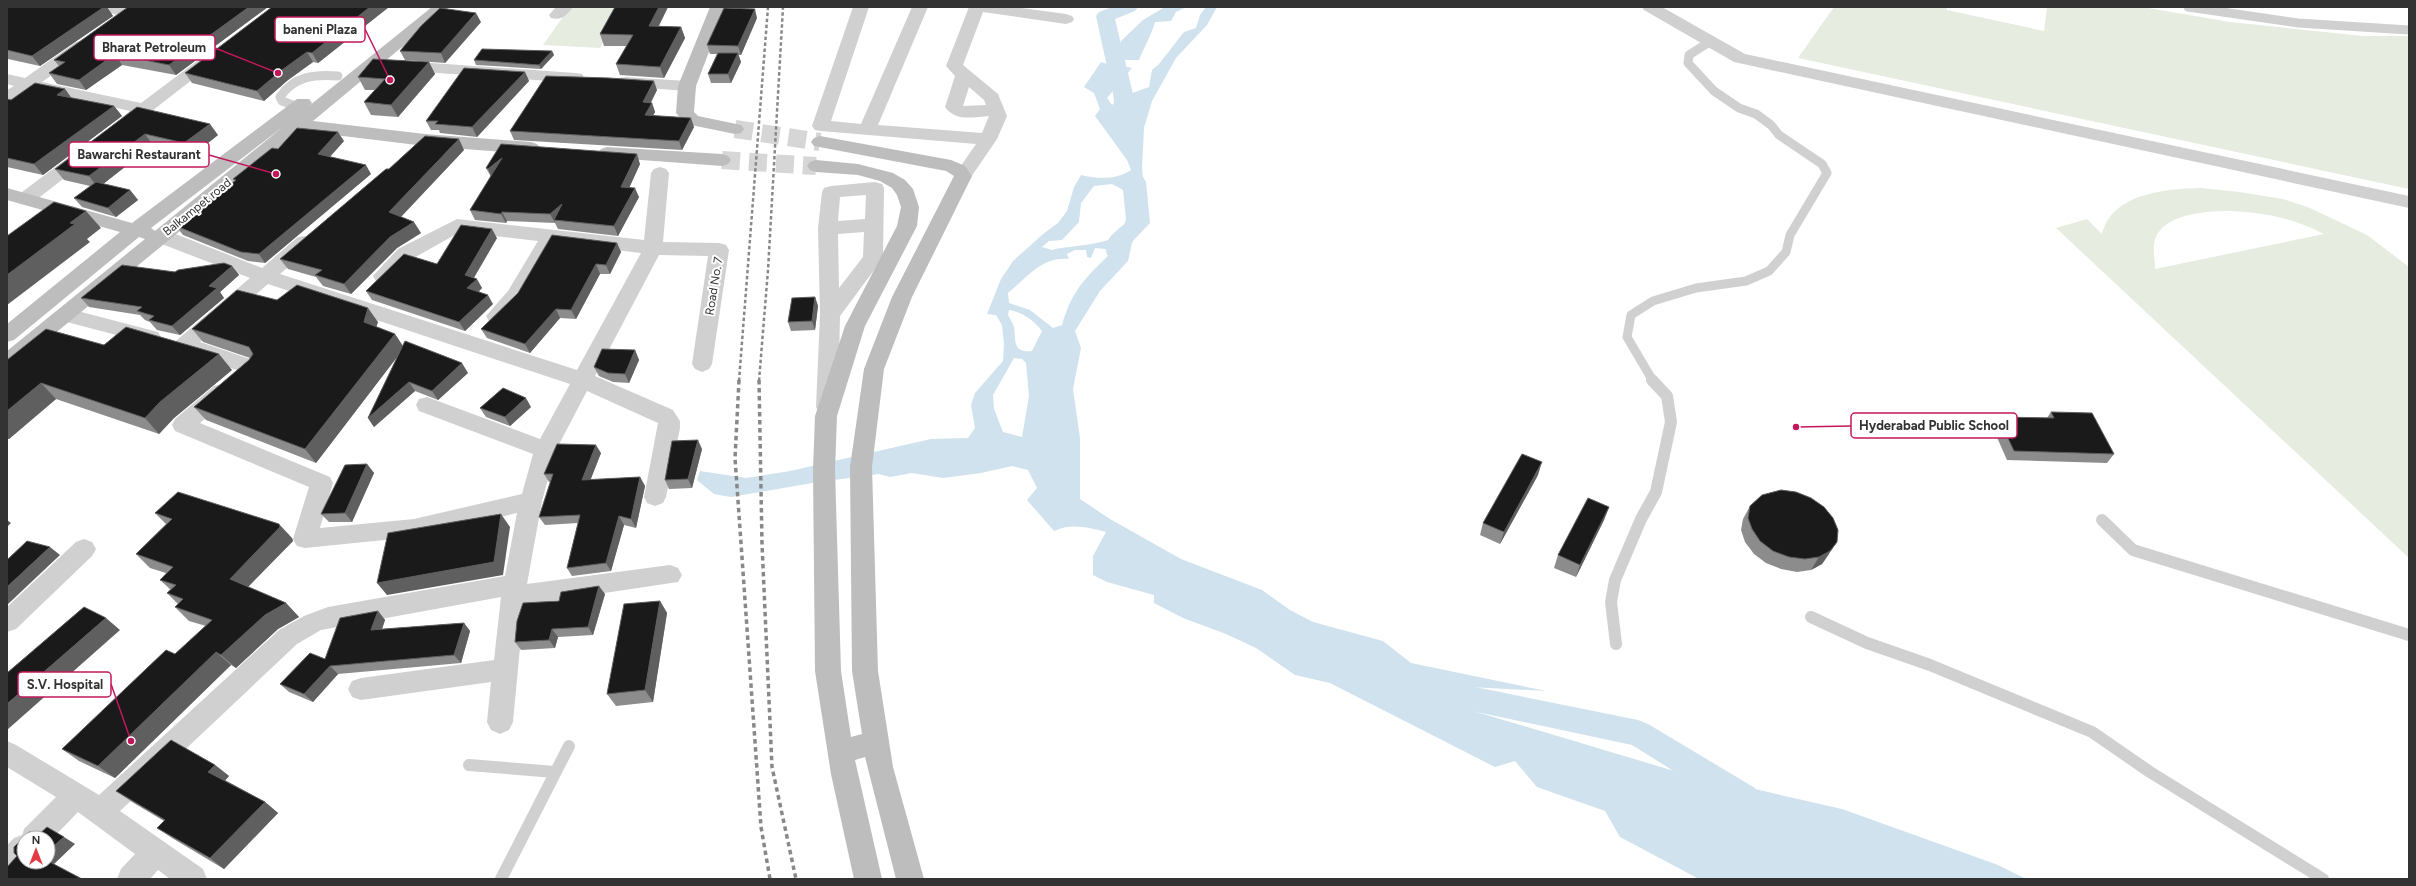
<svg xmlns="http://www.w3.org/2000/svg" width="2416" height="886" viewBox="0 0 2416 886" font-family="Figtree,sans-serif">
  <style>
    .green { fill: #e6ecdf; fill-rule: evenodd }
    .water { fill: #cfe2ee; fill-rule: evenodd }
    .lines { fill: none; stroke-linecap: round; stroke-linejoin: round }
    .canal { fill: #cfe2ee; fill-rule: evenodd }
    .secondary-tunnel { stroke: #d6d6d6; stroke-width: 18; stroke-dasharray: 18 9; stroke-linecap: butt }
    .lane-far1 { stroke: #d0d0d0; stroke-width: 9 }
    .lane { stroke: #d0d0d0; stroke-width: 12 }
    .street { fill: #d0d0d0; fill-rule: evenodd }
    .secondary { fill: #bdbdbd; fill-rule: evenodd }
    .rail-far1 { stroke: #888; stroke-width: 2.5; stroke-dasharray: 3.5 2.5; stroke-linecap: butt }
    .rail { stroke: #888; stroke-width: 3.5; stroke-dasharray: 4.5 3.5; stroke-linecap: butt }
    .wall { fill: #8c8c8c }
    .shaded-wall { fill: #5f5f5f }
    .building { fill: #1a1a1a; stroke: #5f5f5f }
    .labels { text-anchor: middle; dominant-baseline: central; stroke-width: 4; stroke-linejoin: round; paint-order: stroke }
    .street-label { font-size: 12px; fill: #333; stroke: #fff }
    .leader { fill: none; stroke: #c2185b; stroke-width: 1.5 }
    .callout-dot { fill: #c2185b; stroke: #fff; stroke-width: 1.5 }
    .callout { fill: #fff; stroke: #c2185b; stroke-width: 1.5 }
    .callout-label { font-size: 13px; text-anchor: middle; font-weight: bold; fill: #333 }
  </style>
  <rect width="100%" height="100%" fill="#fff"/>
  <g class="green">
    <polygon points="570,7 623,7 600,48 543,45"/>
    <polygon points="1834,7 1947,7 1947,10 2044,31 2047,7 2142,7 2230,22 2363,36 2409,36 2409,189 1798,58"/>
    <path d="M 2201,188 L 2239,192 L 2283,199 L 2310,208 L 2367,235 L 2409,267 L 2409,558 L 2056,228 L 2087,219 L 2102,234 C 2112,193 2166,189 2201,188 ZM 2221,211 C 2256,211 2293,217 2324,234 L 2155,269 C 2155,261 2153,252 2154,244 C 2158,216 2199,212 2221,211 Z"/>
  </g>
  <path class="water" d="M 1165,7 L 1186,7 L 1176,12 L 1171,21 L 1155,22 C 1151,36 1144,47 1139,60 L 1122,60 L 1122,66 L 1132,68 L 1107,98 L 1112,105 L 1119,98 L 1149,87 L 1152,70 L 1159,64 L 1184,32 L 1196,28 L 1200,15 L 1206,7 L 1217,7 L 1207,25 L 1176,58 L 1152,101 L 1144,128 L 1142,168 L 1144,190 L 1128,261 L 1100,291 L 1075,331 L 1081,348 L 1073,389 L 1080,438 L 1080,499 L 1110,519 L 1181,559 L 1262,590 L 1290,610 L 1313,622 L 1383,641 L 1411,663 L 1546,691 L 1451,686 L 1457,706 L 1671,770 L 1842,809 L 1998,865 L 2026,879 L 1699,879 L 1620,837 L 1605,811 L 1537,787 L 1515,761 L 1495,767 L 1330,683 L 1295,675 L 1256,648 L 1226,634 L 1183,618 L 1154,603 L 1154,595 L 1107,582 L 1093,575 L 1093,556 L 1106,532 C 1089,527 1070,523 1054,531 L 1027,500 L 1037,488 L 1028,470 L 1012,466 L 981,473 L 943,478 L 912,473 L 890,477 L 879,474 L 812,483 L 731,497 L 714,494 L 697,480 L 700,471 L 746,478 L 790,471 L 931,439 L 968,438 L 975,428 L 971,405 L 975,393 L 1003,361 L 1004,344 L 1002,325 L 996,315 L 987,314 L 1001,279 L 1013,261 L 1043,234 L 1058,223 L 1067,211 L 1074,187 L 1081,175 C 1098,179 1116,180 1131,170 L 1127,160 L 1095,116 L 1100,109 L 1094,93 L 1084,87 L 1101,62 L 1107,64 L 1113,61 L 1110,55 L 1121,54 L 1121,41 L 1143,20 ZM 1112,184 L 1123,190 L 1126,219 L 1123,229 L 1126,231 C 1113,245 1071,245 1052,250 L 1042,247 L 1049,241 L 1062,240 L 1079,222 L 1081,203 L 1094,186 ZM 1095,248 L 1106,249 L 1112,252 C 1086,277 1072,290 1062,325 L 1053,328 L 1030,310 L 1009,303 L 1008,293 C 1028,277 1041,257 1069,259 L 1067,254 L 1075,250 L 1086,250 L 1087,257 L 1091,258 ZM 1009,310 C 1024,313 1033,320 1042,331 L 1032,351 C 1012,353 1016,340 1014,327 C 1013,323 1010,319 1008,315 ZM 1014,358 L 1022,359 L 1026,363 L 1029,396 L 1022,437 L 1003,432 L 994,409 L 993,395 Z"/>
  <g class="lines">
    <g class="canal">
      <polygon points="1112,7 1138,7 1135,11 1115,19 1133,94 1138,131 1135,135 1128,137 1121,135 1118,131 1113,94 1096,16 1099,12"/>
      <path d="M 1136,175 L 1143,177 L 1146,182 L 1150,223 L 1128,246 L 1124,256 L 1116,258 L 1108,256 C 1099,241 1118,230 1128,221 L 1126,182 L 1129,177 Z"/>
      <polygon points="1421,676 1638,720 1648,724 1755,788 1759,798 1755,808 1744,812 1733,808 1632,745 1411,698 1407,689 1411,680"/>
    </g>
    <g class="secondary-tunnel">
      <polyline points="735,129 820,142"/>
      <polyline points="722,160 816,166"/>
    </g>
    <g class="lane-far1">
      <polyline points="2188,7 2298,23 2409,30"/>
      <path d="M 298,107 L 282,101 L 280,97 C 294,76 315,74 338,76"/>
      <polyline points="1653,381 1627,337 1631,315 1653,301 1696,288 1746,281 1769,271 1786,252 1790,235 1827,173 1822,164 1779,135 1771,125 1756,114 1739,108 1714,91 1688,63 1689,55 1711,41"/>
    </g>
    <g class="lane">
      <polyline points="2102,520 2133,550 2409,635"/>
      <polyline points="1811,617 1867,643 1930,665 2092,732 2150,772 2323,879"/>
      <polyline points="1616,644 1611,602 1615,580 1641,519 1656,492 1671,422 1667,396 1652,380"/>
      <polyline points="469,765 555,772"/>
      <polyline points="501,879 569,746"/>
    </g>
    <g class="street">
      <polygon points="96,7 125,7 136,10 138,13 136,16 130,18 98,10"/>
      <path d="M 556,7 L 573,7 C 567,15 562,21 551,18 L 549,15 Z"/>
      <path d="M 853,7 L 869,7 L 831,121 L 861,124 L 912,7 L 928,7 L 878,125 L 982,133 L 989,116 C 973,117 956,122 945,107 L 955,76 L 946,66 L 969,7 L 1015,7 L 1066,14 L 1072,16 L 1074,19 L 1072,22 L 1066,24 L 983,12 L 963,65 L 998,94 L 1007,116 L 997,139 L 969,180 L 963,182 L 957,180 L 954,176 L 976,144 L 821,131 L 815,130 L 812,126 ZM 969,87 L 984,100 L 986,105 L 963,106 Z"/>
      <polygon points="1642,7 1662,7 1745,54 2409,196 2409,208 1734,62 1644,10"/>
      <polygon points="82,41 88,42 90,46 88,50 42,82 141,103 205,55 217,55 219,59 126,131 114,131 111,127 130,111 31,89 13,102 7,103 7,90 14,86 7,84 7,74 25,78 76,42"/>
      <polygon points="403,61 576,73 582,74 584,78 582,82 576,83 397,70 395,66 397,62"/>
      <polygon points="626,77 687,81 693,82 696,86 693,90 687,91 620,86 617,82 620,78"/>
      <polygon points="83,149 89,151 92,155 89,159 32,203 25,205 18,203 16,199 18,195 77,151"/>
      <path d="M 660,167 L 666,169 L 669,173 L 663,242 L 719,243 L 726,245 L 729,250 L 712,364 L 709,369 L 702,372 L 695,369 L 692,364 L 708,256 L 659,255 L 595,376 L 673,410 L 680,421 L 680,428 L 666,497 L 663,503 L 655,506 L 647,503 L 644,497 L 658,423 L 587,391 L 556,450 L 542,501 L 527,584 L 670,565 L 678,568 L 682,575 L 678,582 L 524,605 L 513,722 L 509,730 L 500,734 L 491,730 L 487,722 L 491,682 L 361,700 L 352,697 L 348,689 L 352,681 L 361,678 L 494,660 L 501,597 L 321,630 L 297,644 L 120,811 L 203,869 L 207,879 L 170,879 L 158,870 L 150,879 L 117,879 L 121,869 L 135,854 L 78,812 L 48,843 L 48,838 L 24,838 L 24,862 L 28,862 L 17,874 L 7,877 L 7,845 L 14,838 L 22,835 L 24,829 L 56,797 L 7,767 L 7,741 L 16,745 L 99,795 L 279,630 L 304,616 L 328,607 L 505,576 L 517,513 L 414,537 L 305,548 L 297,546 L 293,539 L 309,487 L 175,431 L 172,425 L 175,419 L 214,386 L 222,384 L 230,386 L 233,392 L 230,398 L 200,423 L 330,477 L 333,483 L 320,528 L 414,519 L 522,494 L 533,454 L 419,411 L 416,405 L 419,399 L 427,397 L 540,439 L 570,384 L 268,284 L 200,342 L 259,362 L 262,367 L 259,372 L 252,375 L 177,350 L 174,345 L 177,340 L 250,278 L 154,241 L 151,236 L 154,231 L 161,230 L 168,231 L 262,268 L 298,237 L 305,236 L 312,237 L 315,242 L 312,247 L 280,274 L 577,370 L 641,253 L 556,243 C 541,268 528,304 504,321 C 499,324 494,323 489,321 L 486,316 L 508,291 L 538,241 L 460,232 L 412,259 L 390,281 L 383,283 L 376,281 L 373,276 L 398,249 L 457,219 L 644,240 L 651,173 L 654,169 Z"/>
      <path d="M 875,182 L 882,184 L 884,188 L 883,258 L 840,316 L 838,407 L 835,413 L 827,415 L 819,413 L 816,407 L 820,315 L 818,228 L 822,192 L 824,188 L 831,186 ZM 866,195 L 865,219 L 838,221 L 840,197 ZM 864,232 L 863,257 L 839,288 L 838,234 Z"/>
      <polygon points="66,308 158,332 161,337 158,342 151,344 59,320 56,315 59,310"/>
      <polygon points="84,539 92,542 96,549 92,556 16,629 7,632 7,607 76,542"/>
    </g>
    <g class="secondary">
      <path d="M 432,7 L 450,7 L 313,121 L 425,134 L 531,142 L 537,144 L 540,148 L 537,152 L 531,154 L 425,146 L 302,131 L 14,367 L 7,370 L 7,351 L 145,239 L 139,237 L 14,340 L 7,342 L 7,324 L 120,232 L 7,200 L 7,188 L 132,223 L 297,99 L 309,99 L 312,103 L 309,106 ZM 284,126 L 155,231 L 151,228 Z"/>
      <polygon points="710,7 726,7 696,86 694,112 698,116 741,125 744,129 741,133 735,134 686,124 676,113 678,86"/>
      <polygon points="820,136 951,160 965,166 972,176 912,297 884,369 872,467 878,671 893,767 924,879 896,879 865,757 855,760 882,879 854,879 831,774 815,671 813,470 815,416 845,326 897,226 901,207 897,195 892,188 880,181 858,175 816,172 810,170 807,166 810,162 816,160 858,164 893,173 905,180 913,189 919,207 917,226 865,326 837,416 835,470 841,671 851,737 862,734 852,671 850,467 864,369 892,297 954,176 946,171 814,146 811,142 814,138"/>
      <polygon points="607,147 722,154 728,156 731,160 728,164 722,166 601,157 598,153 601,149"/>
    </g>
    <g class="rail-far1">
      <polyline points="739,381 768,7"/>
      <polyline points="759,381 768,270 783,7"/>
    </g>
    <g class="rail">
      <polyline points="739,380 735,458 761,827 770,879"/>
      <polyline points="759,380 762,544 772,767 796,879"/>
    </g>
  </g>
  <g class="wall">
    <polygon points="7,7 107,7 113,16 40,66 8,59 7,59"/>
    <polygon points="268,7 176,75 122,65 86,90 57,84 49,73 59,66 54,60"/>
    <polygon points="272,7 389,7 318,63 313,62 288,80 264,101 192,83 185,73"/>
    <polygon points="615,7 668,7 659,26 681,27 685,38 664,78 620,75 616,64 627,46 604,46 600,34"/>
    <polygon points="757,18 741,55 738,55 741,62 731,83 711,83 708,74 717,54 710,54 707,45"/>
    <polygon points="481,22 445,63 405,60 400,51"/>
    <polygon points="552,51 554,55 541,69 476,65 474,60"/>
    <polygon points="429,62 435,74 398,117 371,115 364,102 375,90 365,90 358,77"/>
    <polygon points="525,72 529,81 477,137 440,133 439,130 431,130 426,121"/>
    <polygon points="65,89 71,98 114,106 122,116 43,175 7,167 7,99 11,100"/>
    <polygon points="657,90 651,103 652,103 655,112 653,116 694,127 682,150 514,140 510,131"/>
    <polygon points="137,107 218,135 193,155 153,145 103,184 130,190 138,200 116,217 82,207 74,198 90,186 64,180 55,169"/>
    <polygon points="344,141 330,157 371,174 265,263 248,261 183,235 176,226 235,181 233,179 278,149"/>
    <polygon points="464,150 401,217 421,233 397,248 351,294 323,286 316,277 288,269 280,259 389,169"/>
    <polygon points="640,164 629,188 639,197 618,236 558,229 555,223 507,221 506,223 475,220 470,210 491,177 486,168"/>
    <polygon points="497,238 474,278 482,288 479,291 493,304 465,331 372,300 366,291 437,264"/>
    <polygon points="617,243 621,252 610,274 600,274 576,319 560,318 530,353 487,338 481,329"/>
    <polygon points="232,266 239,275 220,292 224,298 180,335 157,330 150,322 145,320 140,315 89,307 81,298 175,272"/>
    <polygon points="815,297 818,306 815,330 791,331 788,322"/>
    <polygon points="277,300 378,322 376,327 395,334 403,346 468,373 438,400 415,391 374,427 368,418 397,357 316,463 206,420 194,407 249,360 250,358 203,342 192,329"/>
    <polygon points="104,345 232,370 174,418 159,434 56,399 9,439 7,439 7,360"/>
    <polygon points="635,350 639,360 629,383 613,382 599,376 594,367"/>
    <polygon points="531,407 510,426 486,417 480,408"/>
    <polygon points="2051,412 2114,454 2107,463 2007,460 1992,426 1998,417 2047,418"/>
    <polygon points="702,449 692,488 669,489 665,480"/>
    <polygon points="601,453 590,480 640,477 645,486 636,528 624,525 611,571 572,576 567,568 578,523 545,525 539,517 550,482 549,482 544,474"/>
    <polygon points="367,464 374,473 352,522 329,522 321,514"/>
    <polygon points="1538,475 1500,544 1480,535 1483,523"/>
    <polygon points="1750,506 1829,554 1822,564 1811,570 1797,572 1781,569 1766,563 1754,554 1745,542 1741,530 1743,519"/>
    <polygon points="1609,507 1604,520 1576,577 1554,568 1558,555"/>
    <polygon points="155,513 292,538 293,541 248,587 286,603 299,617 278,629 236,668 231,665 115,778 79,761 62,749 175,654 206,626 189,621 175,607 178,604 167,593 171,590 160,580 166,573 150,568 136,554 166,524"/>
    <polygon points="605,594 593,635 558,637 555,648 521,650 515,642 559,601"/>
    <polygon points="660,601 667,613 653,702 616,706 607,694"/>
    <polygon points="378,611 385,620 382,629 464,623 470,631 461,663 338,674 313,702 289,692 280,684 325,659"/>
    <polygon points="215,765 229,776 225,780 265,802 278,813 224,869 172,838 157,828 164,821 132,802 116,791"/>
  </g>
  <g class="shaded-wall">
    <polygon points="104,7 107,7 113,16 40,66 32,56"/>
    <polygon points="249,7 268,7 176,75 169,65"/>
    <polygon points="370,7 389,7 318,63 312,53"/>
    <polygon points="659,7 668,7 653,37 649,26"/>
    <polygon points="755,9 757,18 741,55 738,46"/>
    <polygon points="476,13 481,22 445,63 441,53"/>
    <polygon points="681,27 685,38 664,78 660,67"/>
    <polygon points="552,51 554,55 541,69 539,65"/>
    <polygon points="307,52 313,62 288,80 264,101 257,91 282,70"/>
    <polygon points="738,53 741,62 731,83 728,74"/>
    <polygon points="115,54 122,65 86,90 79,80"/>
    <polygon points="429,62 435,74 398,117 391,105"/>
    <polygon points="525,72 529,81 477,137 472,127"/>
    <polygon points="654,81 657,90 646,111 643,102"/>
    <polygon points="65,89 73,100 57,95"/>
    <polygon points="652,103 655,112 648,124 645,115"/>
    <polygon points="114,106 122,116 43,175 34,164"/>
    <polygon points="691,118 694,127 682,150 679,141"/>
    <polygon points="210,124 218,135 193,155 184,143"/>
    <polygon points="338,132 344,141 324,163 318,154"/>
    <polygon points="145,134 153,145 98,188 89,176"/>
    <polygon points="459,139 464,150 396,222 389,212"/>
    <polygon points="637,154 640,164 625,197 621,187"/>
    <polygon points="502,158 492,178 488,169"/>
    <polygon points="366,165 371,174 265,263 259,254"/>
    <polygon points="635,188 639,197 618,236 614,226"/>
    <polygon points="130,190 138,200 116,217 108,208"/>
    <polygon points="562,204 554,220 555,223 550,214"/>
    <polygon points="86,211 101,228 87,239 90,242 7,305 7,275 70,223"/>
    <polygon points="502,212 507,221 506,223 501,214"/>
    <polygon points="414,222 421,233 397,248 351,294 344,284 390,237"/>
    <polygon points="492,229 497,238 470,284 465,275"/>
    <polygon points="617,243 621,252 610,274 606,265"/>
    <polygon points="596,264 600,274 576,319 571,310"/>
    <polygon points="232,266 239,275 220,292 224,298 180,335 172,326 209,286"/>
    <polygon points="477,279 482,288 473,297 467,288"/>
    <polygon points="488,295 493,304 465,331 459,322"/>
    <polygon points="815,297 818,306 815,330 812,321"/>
    <polygon points="368,308 378,322 373,336 364,322"/>
    <polygon points="556,309 560,318 530,353 525,344"/>
    <polygon points="395,334 404,348 316,463 305,449"/>
    <polygon points="635,350 639,360 629,383 625,374"/>
    <polygon points="219,354 232,370 174,418 159,434 145,418 160,402"/>
    <polygon points="462,363 468,373 438,400 432,391"/>
    <polygon points="409,382 415,391 374,427 368,418"/>
    <polygon points="41,383 56,399 9,439 7,438 7,411"/>
    <polygon points="526,398 531,407 510,426 505,417"/>
    <polygon points="698,440 702,449 692,488 688,479"/>
    <polygon points="596,445 601,453 587,489 582,480"/>
    <polygon points="1542,462 1538,475 1500,544 1504,532"/>
    <polygon points="367,464 374,473 352,522 345,513"/>
    <polygon points="640,477 645,486 636,528 631,519"/>
    <polygon points="1609,507 1604,520 1576,577 1580,565"/>
    <polygon points="501,514 510,527 503,575 387,595 377,583"/>
    <polygon points="619,516 624,525 611,571 606,563"/>
    <polygon points="7,520 11,523 7,527"/>
    <polygon points="279,524 292,538 293,541 243,592 230,579"/>
    <polygon points="1837,542 1822,564 1811,570 1819,557"/>
    <polygon points="50,547 60,555 7,605 7,587"/>
    <polygon points="599,586 605,594 593,635 588,627"/>
    <polygon points="660,601 667,613 653,702 645,690"/>
    <polygon points="286,603 299,617 278,629 236,668 221,655 265,615"/>
    <polygon points="378,611 385,620 379,638 371,630"/>
    <polygon points="106,618 120,630 7,730 7,704"/>
    <polygon points="464,623 470,631 461,663 454,655"/>
    <polygon points="552,629 558,637 555,648 549,640"/>
    <polygon points="216,652 231,665 115,778 98,766"/>
    <polygon points="330,666 338,674 313,702 304,694"/>
    <polygon points="215,765 229,776 223,783 208,772"/>
    <polygon points="265,802 278,813 224,869 210,858"/>
    <polygon points="35,832 44,838 36,837"/>
    <polygon points="64,837 75,844 53,865 48,862 48,851"/>
  </g>
  <g class="building">
    <polygon points="7,7 104,7 32,56 7,50"/>
    <polygon points="128,7 249,7 169,65 115,54 79,80 49,73 65,62 54,60"/>
    <polygon points="272,7 370,7 312,53 307,52 282,70 257,91 185,73"/>
    <polygon points="615,7 659,7 649,26 681,27 660,67 616,64 633,35 600,34"/>
    <polygon points="440,8 476,13 441,53 400,51 421,26"/>
    <polygon points="724,8 755,9 738,46 707,45"/>
    <polygon points="482,49 552,51 539,65 474,60"/>
    <polygon points="718,53 738,53 728,74 708,74"/>
    <polygon points="373,59 429,62 391,105 364,102 385,79 358,77"/>
    <polygon points="464,68 525,72 472,127 435,124 438,121 426,121"/>
    <polygon points="546,76 609,78 654,81 643,102 652,103 645,115 691,118 679,141 510,131"/>
    <polygon points="35,83 65,89 57,95 114,106 34,164 7,158 7,99 11,100"/>
    <polygon points="137,107 210,124 184,143 145,134 89,176 55,169"/>
    <polygon points="297,128 338,132 318,154 366,165 259,254 241,252 176,226 236,180 233,179 272,148 278,149"/>
    <polygon points="425,136 459,139 389,212 414,222 390,237 344,284 315,275 322,270 280,259 386,169 389,169"/>
    <polygon points="501,144 637,154 621,187 635,188 614,226 554,220 562,204 550,214 502,212 501,214 470,210 502,158 488,169 486,168"/>
    <polygon points="96,182 130,190 108,208 74,198"/>
    <polygon points="54,202 86,211 70,223 75,224 7,275 7,236"/>
    <polygon points="461,225 492,229 465,275 477,279 467,288 488,295 459,322 366,291 404,254 437,264"/>
    <polygon points="552,235 617,243 606,265 596,264 571,310 556,309 525,344 481,329 518,293"/>
    <polygon points="224,263 232,266 209,286 217,288 172,326 149,320 154,316 137,311 142,307 81,298 122,265 175,272 178,270"/>
    <polygon points="297,285 368,308 364,322 395,334 305,449 194,407 249,360 253,354 249,347 192,329 237,290 277,300"/>
    <polygon points="815,297 812,321 788,322 792,298"/>
    <polygon points="126,327 219,354 160,402 145,418 41,383 7,411 7,360 46,329 104,345"/>
    <polygon points="405,341 462,363 432,391 409,382 368,418"/>
    <polygon points="602,349 635,350 625,374 608,373 594,367"/>
    <polygon points="503,388 526,398 505,417 480,408"/>
    <polygon points="2051,412 2092,413 2114,454 2014,451 1998,417 2054,418"/>
    <polygon points="698,440 688,479 665,480 672,441"/>
    <polygon points="557,444 596,445 582,480 640,477 631,519 619,516 606,563 567,568 580,515 539,517 553,474 544,474"/>
    <polygon points="1522,454 1542,462 1504,532 1483,523"/>
    <polygon points="367,464 345,513 321,514 345,465"/>
    <polygon points="1781,490 1796,492 1811,498 1824,507 1833,518 1838,530 1837,542 1830,551 1819,557 1805,559 1789,557 1773,551 1760,541 1752,529 1748,518 1750,506 1762,495"/>
    <polygon points="178,492 279,524 280,527 230,579 286,603 265,615 221,655 216,652 98,766 62,749 166,650 175,654 212,620 175,607 183,599 167,593 176,585 160,580 173,567 136,554 172,519 155,513"/>
    <polygon points="1588,498 1609,507 1580,565 1558,555"/>
    <polygon points="501,514 494,562 377,583 388,533"/>
    <polygon points="27,541 50,547 7,587 7,560"/>
    <polygon points="599,586 588,627 552,629 549,640 515,642 517,621 523,603 559,601 561,592"/>
    <polygon points="660,601 645,690 607,694 624,604"/>
    <polygon points="84,607 106,618 7,704 7,673"/>
    <polygon points="378,611 371,630 464,623 454,655 330,666 304,694 280,684 310,653 325,659 340,618"/>
    <polygon points="171,740 215,765 208,772 265,802 210,858 157,828 165,820 116,791"/>
    <polygon points="47,827 64,837 48,851 48,838 24,838 24,862 48,862 48,861 82,879 7,879 7,867 17,856 14,853 14,847 29,832 35,832 36,837"/>
  </g>
  <g class="labels">
    <g class="street-label">
      <text transform="translate(197 207) rotate(-39)">Balkampet road</text>
      <text transform="translate(714 286) rotate(-81)">Road No. 7</text>
    </g>
  </g>
  <path class="leader" d="M390 80L365 29M278 73L215 48M276 174L209 155M1796 427L1851 426M131 741L111 684"/>
  <g class="callout-dot">
    <circle cx="390" cy="80" r="4"/>
    <circle cx="278" cy="73" r="4"/>
    <circle cx="276" cy="174" r="4"/>
    <circle cx="1796" cy="427" r="4"/>
    <circle cx="131" cy="741" r="4"/>
  </g>
  <g class="callout">
    <rect x="275" y="17" width="90" height="25" rx="4"/>
    <rect x="94" y="35" width="121" height="25" rx="4"/>
    <rect x="69" y="142" width="140" height="25" rx="4"/>
    <rect x="1851" y="413" width="166" height="25" rx="4"/>
    <rect x="18" y="672" width="93" height="25" rx="4"/>
  </g>
  <g class="callout-label">
    <text x="320" y="34">baneni Plaza</text>
    <text x="154" y="52">Bharat Petroleum</text>
    <text x="139" y="159">Bawarchi Restaurant</text>
    <text x="1934" y="430">Hyderabad Public School</text>
    <text x="65" y="689">S.V. Hospital</text>
  </g>
  <rect width="2416" height="886" fill="none" stroke="#333333" stroke-width="16"/>
  <g transform="translate(36 850)"><circle r="19" fill="#ffffff" stroke="#adadad"/>
  <path d="M0-3L7 15L0 10L-7 15Z" fill="#e63946"/>
  <text y="-6" font-size="11" font-weight="bold" text-anchor="middle" fill="#333333">N</text>
  </g>
</svg>
